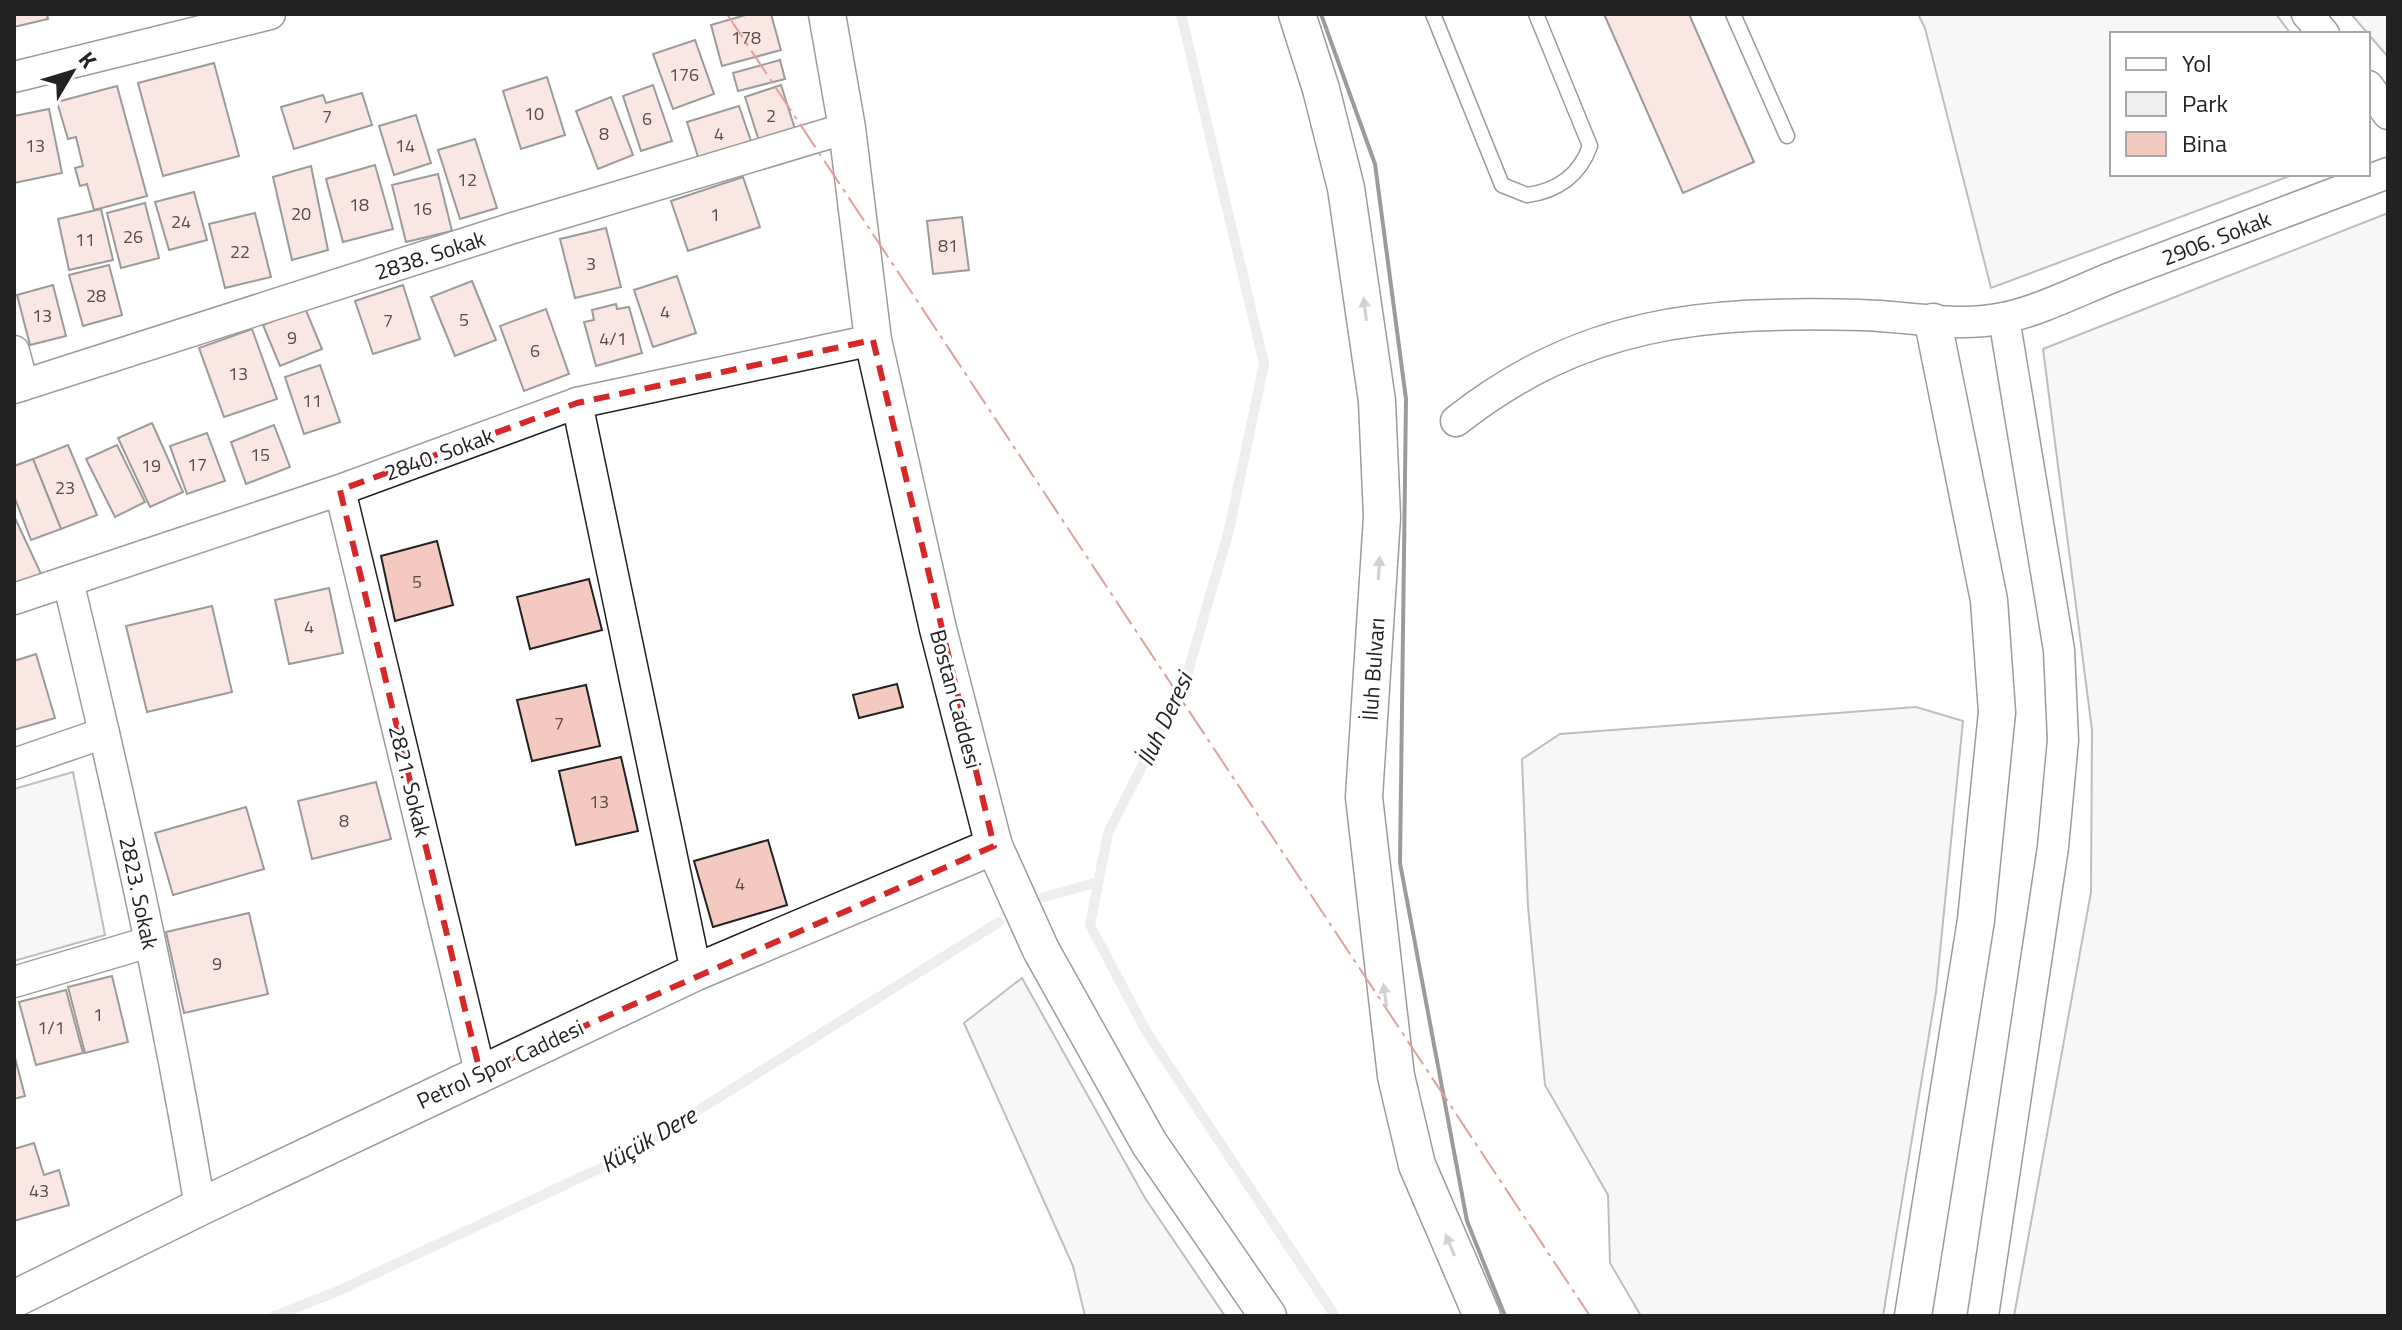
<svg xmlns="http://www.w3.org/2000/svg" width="2402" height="1330" viewBox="0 0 2402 1330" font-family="'Titillium Web',sans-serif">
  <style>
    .green { fill: #eee; stroke: #6f6f6f; stroke-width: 2 }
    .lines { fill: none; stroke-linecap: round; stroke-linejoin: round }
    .stream { stroke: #d9d9d9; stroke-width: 10 }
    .building { fill: #f3c9c0; stroke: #222; stroke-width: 2 }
    .service-casing { stroke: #222; stroke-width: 17 }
    .minor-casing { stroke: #222; stroke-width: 33 }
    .tertiary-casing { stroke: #222; stroke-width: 39 }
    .service { stroke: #fff; stroke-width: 14 }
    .minor { stroke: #fff; stroke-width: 30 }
    .tertiary { stroke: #fff; stroke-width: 36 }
    .wall { stroke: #222; stroke-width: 4 }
    .power { stroke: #c62828; stroke-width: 2; stroke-dasharray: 28 6 4 6; stroke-linecap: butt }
    .oneway { fill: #9c9c9c }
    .marked { fill: none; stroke: #d62828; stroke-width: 6; stroke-dasharray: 16 10; stroke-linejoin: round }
    .labels { text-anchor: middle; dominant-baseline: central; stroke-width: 6; stroke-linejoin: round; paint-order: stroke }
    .number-label { font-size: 18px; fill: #564c4a }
    .street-label { font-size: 22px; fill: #222; stroke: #fff }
    .water-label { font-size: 24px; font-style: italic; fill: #222; stroke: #fff }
  </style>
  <rect width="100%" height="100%" fill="#fff"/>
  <g class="green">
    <polygon points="1918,14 2276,14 2291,34 2112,34 2112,174 2295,174 1991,288 1925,28"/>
    <polygon points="2351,14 2388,14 2388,57"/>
    <polygon points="2388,213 2388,1316 2014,1316 2091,892 2092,730 2043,349"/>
    <polygon points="1916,707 1963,721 1936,992 1883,1316 1641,1316 1610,1263 1608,1195 1545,1085 1528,907 1522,759 1560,734"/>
    <polygon points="73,772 105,935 14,961 14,789"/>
    <polygon points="1022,978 1145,1198 1225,1316 1085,1316 1073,1266 964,1023"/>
  </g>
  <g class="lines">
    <g class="stream">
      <polyline points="1181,14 1264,364 1229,530 1185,682 1108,833 1090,925 1146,1031 1335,1316"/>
      <polyline points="1044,897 1098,882"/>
      <polyline points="275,1316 338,1291 622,1158 999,922"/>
    </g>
  </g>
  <g class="building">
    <polygon points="14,14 47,14 48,19 14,27"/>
    <polygon points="749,14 771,14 781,50 722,66 711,25"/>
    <polygon points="1604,14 1689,14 1754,162 1683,193"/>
    <polygon points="695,40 714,94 673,109 653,54"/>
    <polygon points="780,60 785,79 738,91 733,73"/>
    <polygon points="214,63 239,156 163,176 138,83"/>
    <polygon points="547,77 565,135 521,149 503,91"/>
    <polygon points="653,85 672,141 641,151 623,96"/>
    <polygon points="781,85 796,132 760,144 745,97"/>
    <polygon points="117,86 147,196 94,210 87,184 80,186 75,168 83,166 76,137 68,139 57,102"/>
    <polygon points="362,93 372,125 294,149 281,107 323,95 326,103"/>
    <polygon points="611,97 633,155 598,169 576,111"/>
    <polygon points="739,106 752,144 699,160 687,122"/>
    <polygon points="49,109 62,173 14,183 14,116"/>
    <polygon points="416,115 431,163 394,175 379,126"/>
    <polygon points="475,139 497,208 460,219 438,150"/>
    <polygon points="375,165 393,229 343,242 326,179"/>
    <polygon points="311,166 328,250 292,260 273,177"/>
    <polygon points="438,174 452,231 406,242 392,185"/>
    <polygon points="743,177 760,227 688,251 671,201"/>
    <polygon points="194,192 207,240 169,250 155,202"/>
    <polygon points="145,203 159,258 121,268 107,213"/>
    <polygon points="101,209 113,260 69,270 58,219"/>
    <polygon points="255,213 271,277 225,288 209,224"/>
    <polygon points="962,217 969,270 933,274 927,221"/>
    <polygon points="606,228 621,287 575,298 560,239"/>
    <polygon points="109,265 122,315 83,326 69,275"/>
    <polygon points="677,276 696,333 653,347 634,290"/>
    <polygon points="472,281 496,340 455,356 431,297"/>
    <polygon points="53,285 66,336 30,345 17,295"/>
    <polygon points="403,285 420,339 373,354 355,301"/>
    <polygon points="616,304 617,309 629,307 642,353 596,366 584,322 594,320 592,310"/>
    <polygon points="305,308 322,349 280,366 263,325"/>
    <polygon points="546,309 569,374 524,391 500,326"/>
    <polygon points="252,329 277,399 224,417 199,348"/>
    <polygon points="320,365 340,422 304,434 285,377"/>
    <polygon points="152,423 183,492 150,507 118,438"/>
    <polygon points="274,425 290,467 246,484 231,442"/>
    <polygon points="207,433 225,481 187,494 170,446"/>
    <polygon points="68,445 97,515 61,529 33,459"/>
    <polygon points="117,445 145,502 115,517 86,459"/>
    <polygon points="33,459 61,529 31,540 14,496 14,466"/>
    <polygon points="14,516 43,578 14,591"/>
    <polygon points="437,541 453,605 395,621 381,556"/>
    <polygon points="589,579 602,630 530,649 517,597"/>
    <polygon points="329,588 343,653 289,664 275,600"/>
    <polygon points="212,606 232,692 147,712 126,626"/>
    <polygon points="36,654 55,718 14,730 14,661"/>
    <polygon points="897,684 903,707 859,718 853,695"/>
    <polygon points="586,685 600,746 532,761 517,700"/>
    <polygon points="621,757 638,831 576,845 559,771"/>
    <polygon points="376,782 391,839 312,859 298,801"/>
    <polygon points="246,807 264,869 173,895 155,833"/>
    <polygon points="768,840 787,905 713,927 694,861"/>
    <polygon points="249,913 268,994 184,1013 166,932"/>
    <polygon points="112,976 128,1042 85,1053 68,987"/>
    <polygon points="66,990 83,1053 36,1065 19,1002"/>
    <polygon points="14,1054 25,1096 14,1099"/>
    <polygon points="34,1143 44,1175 59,1170 69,1205 14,1221 14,1149"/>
  </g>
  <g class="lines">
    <g class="service-casing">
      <g id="service">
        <path d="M 1433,14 L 1502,185 L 1527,195 C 1557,191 1580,175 1590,146 L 1536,14"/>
        <polyline points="1733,14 1787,136"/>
      </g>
    </g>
    <g class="minor-casing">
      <g id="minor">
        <polyline points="2307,14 2324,34"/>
        <polyline points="14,77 270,14"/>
        <polyline points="2368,86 2388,114"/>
        <polyline points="14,351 23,385"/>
        <polyline points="14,388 513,228 847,128"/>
        <polyline points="577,403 696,972"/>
        <path d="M 1456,421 C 1583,321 1703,311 1860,315 C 1907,316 1956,328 2004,318 C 2042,310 2086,287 2123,273 C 2211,240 2300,206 2388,173"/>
        <polyline points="340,490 480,1072"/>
        <path d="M 68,581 C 118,788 165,996 200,1207"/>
        <polyline points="14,599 340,490 577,403 873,340"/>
        <polyline points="14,764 104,733"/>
        <polyline points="14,982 149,942"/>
        <polyline points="1983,1316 2053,847 2063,740 2059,650 2004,318"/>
      </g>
    </g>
    <g class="tertiary-casing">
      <g id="tertiary">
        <polyline points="827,14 847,128 873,340 938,629 994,846 1041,950 1149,1143 1268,1316"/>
        <polyline points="1297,14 1321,89 1346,188 1377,401 1382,517 1364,797 1396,1076 1417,1165 1482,1316"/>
        <polyline points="14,1299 200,1207 696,972 994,846"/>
        <polyline points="1913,1316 1976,920 1997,712 1989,600 1933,322"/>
      </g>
    </g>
    <use href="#service" class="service"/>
    <use href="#minor" class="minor"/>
    <use href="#tertiary" class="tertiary"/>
    <polyline class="wall" points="1321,14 1375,164 1406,399 1400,863 1467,1221 1505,1316"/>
    <polyline class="power" points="727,14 1590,1316"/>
  </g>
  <defs><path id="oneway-solid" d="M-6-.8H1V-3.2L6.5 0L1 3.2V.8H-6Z" transform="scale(2)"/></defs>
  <g class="oneway">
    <use href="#oneway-solid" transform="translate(1365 309) rotate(-97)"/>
    <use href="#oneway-solid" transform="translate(1379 568) rotate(-87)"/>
    <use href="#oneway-solid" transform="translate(1385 995) rotate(-98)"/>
    <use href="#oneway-solid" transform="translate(1450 1245) rotate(-113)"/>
  </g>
  <path d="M0 0H2402V1330H0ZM 873,340 L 994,846 L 480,1072 L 340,490 L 577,403 Z" fill="#fff" fill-opacity=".55" fill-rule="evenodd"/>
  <path class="marked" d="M 873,340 L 994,846 L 480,1072 L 340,490 L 577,403 Z"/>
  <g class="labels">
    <g class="number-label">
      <text x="746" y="37">178</text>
      <text x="684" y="74">176</text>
      <text x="534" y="113">10</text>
      <text x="771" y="115">2</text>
      <text x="327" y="116">7</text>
      <text x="647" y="118">6</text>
      <text x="604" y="133">8</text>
      <text x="719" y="133">4</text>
      <text x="35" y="145">13</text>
      <text x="405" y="145">14</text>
      <text x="467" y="179">12</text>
      <text x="359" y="204">18</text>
      <text x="422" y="208">16</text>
      <text x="301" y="213">20</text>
      <text x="715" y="214">1</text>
      <text x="181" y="221">24</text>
      <text x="133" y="236">26</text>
      <text x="85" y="239">11</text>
      <text x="948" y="245">81</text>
      <text x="240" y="251">22</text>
      <text x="591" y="263">3</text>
      <text x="96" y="295">28</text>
      <text x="665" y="311">4</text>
      <text x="42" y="315">13</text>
      <text x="464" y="319">5</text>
      <text x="388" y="320">7</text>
      <text x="292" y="337">9</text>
      <text x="613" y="338">4/1</text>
      <text x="535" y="350">6</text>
      <text x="238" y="373">13</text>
      <text x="312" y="400">11</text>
      <text x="260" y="454">15</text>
      <text x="197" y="464">17</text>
      <text x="151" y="465">19</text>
      <text x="65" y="487">23</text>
      <text x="417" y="581">5</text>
      <text x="309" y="626">4</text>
      <text x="559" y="723">7</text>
      <text x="599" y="801">13</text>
      <text x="344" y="820">8</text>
      <text x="740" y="883">4</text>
      <text x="217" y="963">9</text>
      <text x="98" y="1014">1</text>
      <text x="51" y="1027">1/1</text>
      <text x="39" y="1190">43</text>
    </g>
    <g class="street-label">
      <text transform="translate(2216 238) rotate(-21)">2906. Sokak</text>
      <text transform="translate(430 255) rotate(-18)">2838. Sokak</text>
      <text transform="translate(439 454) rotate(-20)">2840. Sokak</text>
      <text transform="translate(1373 669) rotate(-86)">İluh Bulvarı</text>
      <text transform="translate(956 699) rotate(75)">Bostan Caddesi</text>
      <text transform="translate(410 781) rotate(76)">2821. Sokak</text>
      <text transform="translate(139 893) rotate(78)">2823. Sokak</text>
      <text transform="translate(500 1064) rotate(-25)">Petrol Spor Caddesi</text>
    </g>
    <g class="water-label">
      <text transform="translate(1164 719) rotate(-65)">İluh Deresi</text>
      <text transform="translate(648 1139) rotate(-30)">Küçük Dere</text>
    </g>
  </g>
  <rect width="2402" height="1330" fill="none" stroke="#222222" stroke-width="32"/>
  <rect x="2110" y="32" width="260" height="144" fill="#ffffff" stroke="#a7a7a7" stroke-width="2"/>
  <rect x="2126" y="58" width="40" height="12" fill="#ffffff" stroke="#a7a7a7" stroke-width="2"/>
  <text x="2182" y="72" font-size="24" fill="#222222">Yol</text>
  <rect x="2126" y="92" width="40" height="24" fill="#eeeeee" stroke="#a7a7a7" stroke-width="2"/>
  <text x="2182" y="112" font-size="24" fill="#222222">Park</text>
  <rect x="2126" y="132" width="40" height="24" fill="#f3c9c0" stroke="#a7a7a7" stroke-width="2"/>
  <text x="2182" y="152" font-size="24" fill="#222222">Bina</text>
  <g transform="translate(72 72) rotate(52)" stroke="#ffffff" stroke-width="6" paint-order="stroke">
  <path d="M0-6L14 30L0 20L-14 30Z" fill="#222222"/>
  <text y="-12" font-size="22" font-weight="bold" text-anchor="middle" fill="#222222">K</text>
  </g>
</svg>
